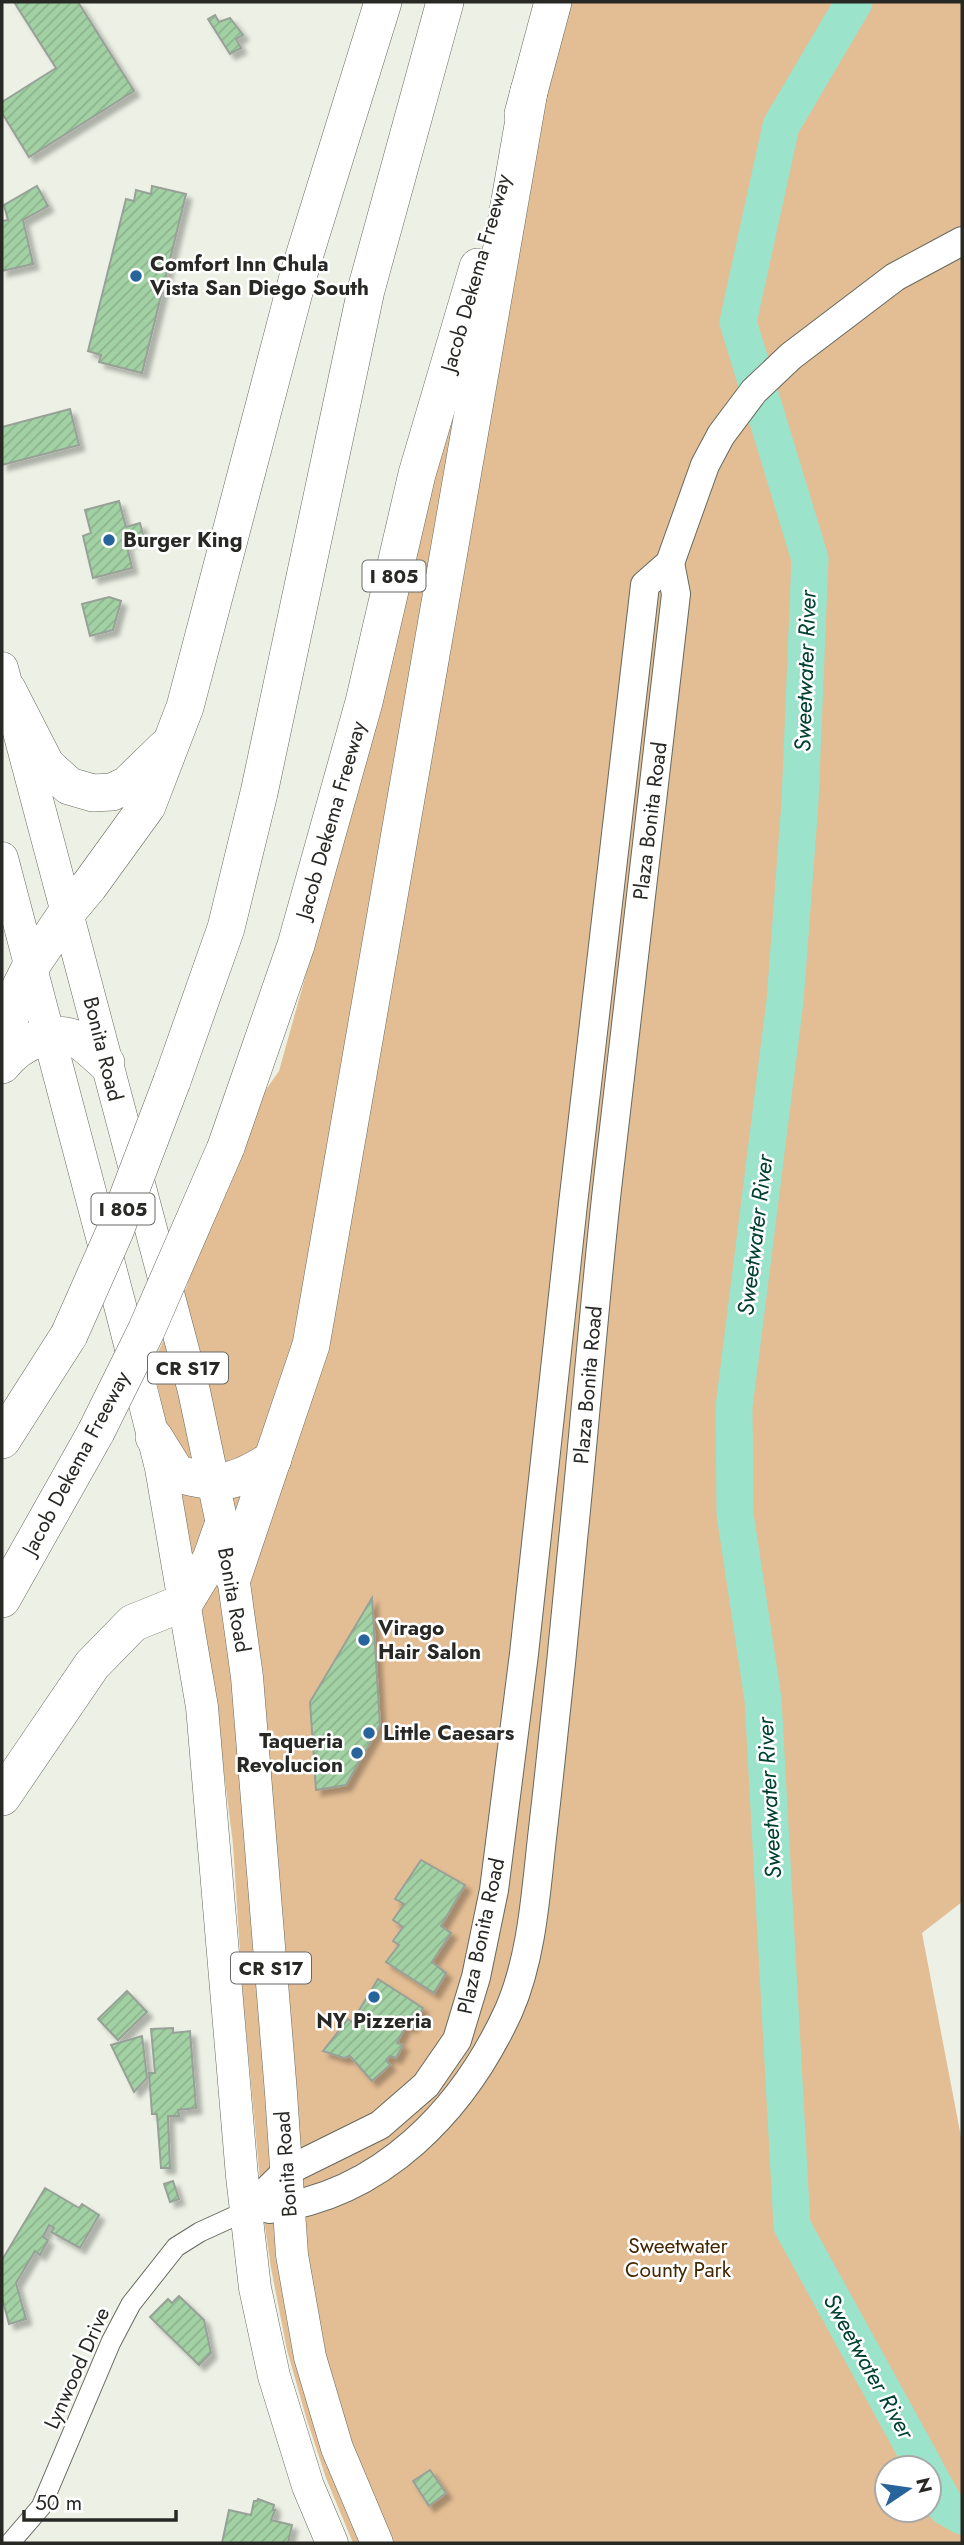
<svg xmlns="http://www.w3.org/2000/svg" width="964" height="2545" viewBox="0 0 964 2545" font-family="Jost,sans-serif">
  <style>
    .green { fill: #e3bd94; fill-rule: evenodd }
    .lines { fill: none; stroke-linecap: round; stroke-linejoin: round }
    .river { stroke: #9be3cb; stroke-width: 37 }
    .building { fill: url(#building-hatch); stroke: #98a198; stroke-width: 2; filter: url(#shadow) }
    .minor-casing { stroke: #66695e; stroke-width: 21 }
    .secondary-casing { stroke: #66695e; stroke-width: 30 }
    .primary-casing { stroke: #66695e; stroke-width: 33 }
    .motorway-casing { stroke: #66695e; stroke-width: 38 }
    .minor { stroke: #fff; stroke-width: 19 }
    .secondary { stroke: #fff; stroke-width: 28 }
    .primary { stroke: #fff; stroke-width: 32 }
    .motorway { stroke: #fff; stroke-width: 37 }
    .motorway-bridge-casing { stroke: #66695e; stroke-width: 38; stroke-linecap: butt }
    .motorway-bridge { stroke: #fff; stroke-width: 37 }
    .poi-dot { fill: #26649b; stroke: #fff; stroke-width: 2.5 }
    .labels { text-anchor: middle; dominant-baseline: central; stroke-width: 5; stroke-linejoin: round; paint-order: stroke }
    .shield { fill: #fff; stroke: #686966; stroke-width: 2 }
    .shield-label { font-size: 19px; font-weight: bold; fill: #282925 }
    .poi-label { font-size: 21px; font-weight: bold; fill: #282925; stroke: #fff; text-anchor: start }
    .street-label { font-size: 21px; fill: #282925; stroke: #fff }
    .park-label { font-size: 21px; fill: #432700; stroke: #fff }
    .water-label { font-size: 23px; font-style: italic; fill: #004132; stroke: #fff }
  </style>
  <defs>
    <pattern id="building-hatch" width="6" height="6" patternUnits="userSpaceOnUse" patternTransform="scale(1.75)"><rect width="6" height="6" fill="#a2d1a4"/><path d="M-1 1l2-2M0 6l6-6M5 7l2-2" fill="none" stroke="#8cb38d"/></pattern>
    <filter id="shadow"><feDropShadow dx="5.5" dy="5.5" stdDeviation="2" flood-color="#0004"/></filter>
  </defs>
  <rect width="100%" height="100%" fill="#edf1e5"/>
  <path class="green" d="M 553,2 L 962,2 L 962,1902 L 922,1933 L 962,2142 L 962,2543 L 353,2543 L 326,2478 L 306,2417 L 287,2350 L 271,2268 L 263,2212 L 243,1998 L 233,1844 L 211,1668 L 181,1494 L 153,1364 L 187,1286 L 226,1147 L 279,1071 L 322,917 L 430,477 ZM 887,2468 L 929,2468 L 929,2510 L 887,2510 Z"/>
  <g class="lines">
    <g class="river">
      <polyline points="854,2 781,126 738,322 810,559 800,802 785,1001 734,1407 735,1514 763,1699 792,2226 925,2468"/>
      <polyline points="929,2476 946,2507 962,2516"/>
    </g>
  </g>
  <g class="building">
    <polygon points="14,2 78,2 134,91 29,157 2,113 2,102 56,68"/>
    <polygon points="215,15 219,22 230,18 243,35 236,39 241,48 230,54 208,19"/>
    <polygon points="37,186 48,206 23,220 33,264 2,271 2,221 8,220 4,205"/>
    <polygon points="152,186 186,194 142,373 99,362 101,355 88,351 126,199 134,201 136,190 151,194"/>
    <polygon points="70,409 79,445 2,465 2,427"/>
    <polygon points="119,501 126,527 140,523 144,538 126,542 132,568 93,578 83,536 91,533 85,510"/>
    <polygon points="109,597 121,601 113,630 90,636 82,604"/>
    <polygon points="372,1598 380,1725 346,1785 316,1790 310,1702"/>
    <polygon points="421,1860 465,1885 441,1926 451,1933 432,1962 446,1973 434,1993 386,1962 399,1945 393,1941 403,1927 393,1920 404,1904 395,1899"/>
    <polygon points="378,1979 423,2008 412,2027 406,2025 397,2043 403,2045 396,2058 390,2056 386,2060 390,2065 372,2081 350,2056 344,2058 323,2051 348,2019 352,2022"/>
    <polygon points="127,1991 147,2012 118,2040 98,2019"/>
    <polygon points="173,2028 173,2033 190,2031 196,2108 178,2110 179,2116 168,2116 170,2168 161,2168 157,2114 152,2114 149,2073 155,2073 151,2029"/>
    <polygon points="142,2036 147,2078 134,2092 111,2045"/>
    <polygon points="173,2181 179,2199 170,2202 164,2184"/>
    <polygon points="45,2188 79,2208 82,2204 99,2215 80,2248 51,2232 54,2228 49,2225 43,2237 48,2240 40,2255 35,2251 16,2283 26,2319 9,2324 2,2297 2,2260"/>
    <polygon points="179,2296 204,2320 211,2353 199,2365 150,2317 168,2299 172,2303"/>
    <polygon points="430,2470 446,2493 429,2506 413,2481"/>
    <polygon points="258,2499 274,2505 273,2510 275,2510 271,2520 292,2525 288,2543 222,2543 229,2510 251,2515 254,2501 257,2501"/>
  </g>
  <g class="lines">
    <g class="minor-casing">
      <polyline id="minor" points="10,2543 41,2507 111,2342 131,2304 176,2247 200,2232 246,2211"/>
    </g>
    <g class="secondary-casing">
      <g id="secondary">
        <path d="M 269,2209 C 382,2196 464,2109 509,2010 C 533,1955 536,1888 543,1829 C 554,1733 564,1637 573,1540 C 585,1423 594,1306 607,1189 C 629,991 653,793 676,594 L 670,563"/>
        <polyline points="246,2211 287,2171 380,2125 426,2085 457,2040 476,1977 494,1890 524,1654 573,1204 645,585 670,563 705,465 721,435 754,391 791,356 895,277 962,241"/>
      </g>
    </g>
    <g class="primary-casing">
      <g id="primary">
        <polyline points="2,668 194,1391 233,1576 247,1677 281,2093 292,2255 310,2357 337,2448 377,2543"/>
        <polyline points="2,858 122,1313 161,1468 202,1707 242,2176 255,2288 274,2376 308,2486 332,2543"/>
      </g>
    </g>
    <g class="motorway-casing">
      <g id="motorway">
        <polyline points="523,114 553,2"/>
        <polyline points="7,689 46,765 69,786 93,793 112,792 127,785 165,748"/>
        <polyline points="2,1045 18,992 31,966 68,911 89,886 147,806 185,707 299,273 383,2"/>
        <path d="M 2,1065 C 19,1043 53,1026 80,1041 C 89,1047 98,1056 106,1063"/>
        <polyline points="172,1081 226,928 259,793 366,290 445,2"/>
        <polyline points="226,1147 296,945 364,702 417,474 478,267"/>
        <path d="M 154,1437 L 177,1474 C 223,1485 232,1485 273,1459"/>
        <polyline points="2,1440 69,1335"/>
        <polyline points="233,1576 311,1345 529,91"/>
        <polyline points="2,1599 96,1432"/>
        <polyline points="2,1797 92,1665 133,1623 185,1602 211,1559 222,1528"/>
      </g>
    </g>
    <use href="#minor" class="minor"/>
    <use href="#secondary" class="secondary"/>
    <use href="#primary" class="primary"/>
    <use href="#motorway" class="motorway"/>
    <g class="motorway-bridge-casing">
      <g id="motorway-bridge">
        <polyline points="69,1335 115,1231 172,1081"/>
        <polyline points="96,1432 146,1331 226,1147"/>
      </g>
    </g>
    <use href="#motorway-bridge" class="motorway-bridge"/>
  </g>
  <g class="poi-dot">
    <circle cx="136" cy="276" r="7"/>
    <circle cx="109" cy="540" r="7"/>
    <circle cx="364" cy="1640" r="7"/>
    <circle cx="369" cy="1733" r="7"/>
    <circle cx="357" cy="1753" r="7"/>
    <circle cx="374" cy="1997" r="7"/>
  </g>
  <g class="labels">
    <g class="shield">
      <rect x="362.5" y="560.5" width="63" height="31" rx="5"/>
      <rect x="91.5" y="1193.5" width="63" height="31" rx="5"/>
      <rect x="148" y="1352.5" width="80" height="31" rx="5"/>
      <rect x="231" y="1952.5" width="80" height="31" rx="5"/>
    </g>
    <g class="shield-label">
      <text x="394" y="576">I 805</text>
      <text x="123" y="1209">I 805</text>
      <text x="188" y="1368">CR S17</text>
      <text x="271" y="1968">CR S17</text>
    </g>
    <g class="poi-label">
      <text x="150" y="264">Comfort Inn Chula<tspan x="150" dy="24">Vista San Diego South</tspan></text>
      <text x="123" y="540">Burger King</text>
      <text x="378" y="1628">Virago<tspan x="378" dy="24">Hair Salon</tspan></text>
      <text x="383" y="1733">Little Caesars</text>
      <text x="343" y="1741" text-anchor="end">Taqueria<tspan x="343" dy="24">Revolucion</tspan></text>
      <text x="374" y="2021" text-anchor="middle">NY Pizzeria</text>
    </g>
    <g class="street-label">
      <text transform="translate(476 273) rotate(-74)">Jacob Dekema Freeway</text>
      <text transform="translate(331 820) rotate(-74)">Jacob Dekema Freeway</text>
      <text transform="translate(650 821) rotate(-83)">Plaza Bonita Road</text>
      <text transform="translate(103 1049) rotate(76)">Bonita Road</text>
      <text transform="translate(588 1385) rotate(-85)">Plaza Bonita Road</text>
      <text transform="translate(76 1463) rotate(-62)">Jacob Dekema Freeway</text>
      <text transform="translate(234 1600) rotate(80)">Bonita Road</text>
      <text transform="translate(481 1936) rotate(-78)">Plaza Bonita Road</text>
      <text transform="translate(286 2164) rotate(-94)">Bonita Road</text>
      <text transform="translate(77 2368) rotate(-66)">Lynwood Drive</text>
    </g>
    <g class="park-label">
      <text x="678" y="2246">Sweetwater<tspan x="678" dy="24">County Park</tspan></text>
    </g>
    <g class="water-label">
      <text transform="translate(805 671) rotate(-88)">Sweetwater River</text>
      <text transform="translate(755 1235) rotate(-83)">Sweetwater River</text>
      <text transform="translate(769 1798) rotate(-93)">Sweetwater River</text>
      <text transform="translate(869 2366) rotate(61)">Sweetwater River</text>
    </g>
  </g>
  <rect width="964" height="2545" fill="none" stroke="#282925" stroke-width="7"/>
  <g transform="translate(908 2489) rotate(77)"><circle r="33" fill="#ffffff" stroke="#a9a9a8" stroke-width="2"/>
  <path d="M0-5L12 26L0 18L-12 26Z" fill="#26649b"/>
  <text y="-10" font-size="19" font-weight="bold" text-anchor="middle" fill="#282925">N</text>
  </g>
  <path d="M24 2510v10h152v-10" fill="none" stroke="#282925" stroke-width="3.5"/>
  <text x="35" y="2510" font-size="21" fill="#282925" stroke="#ffffff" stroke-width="5" paint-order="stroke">50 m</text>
</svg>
